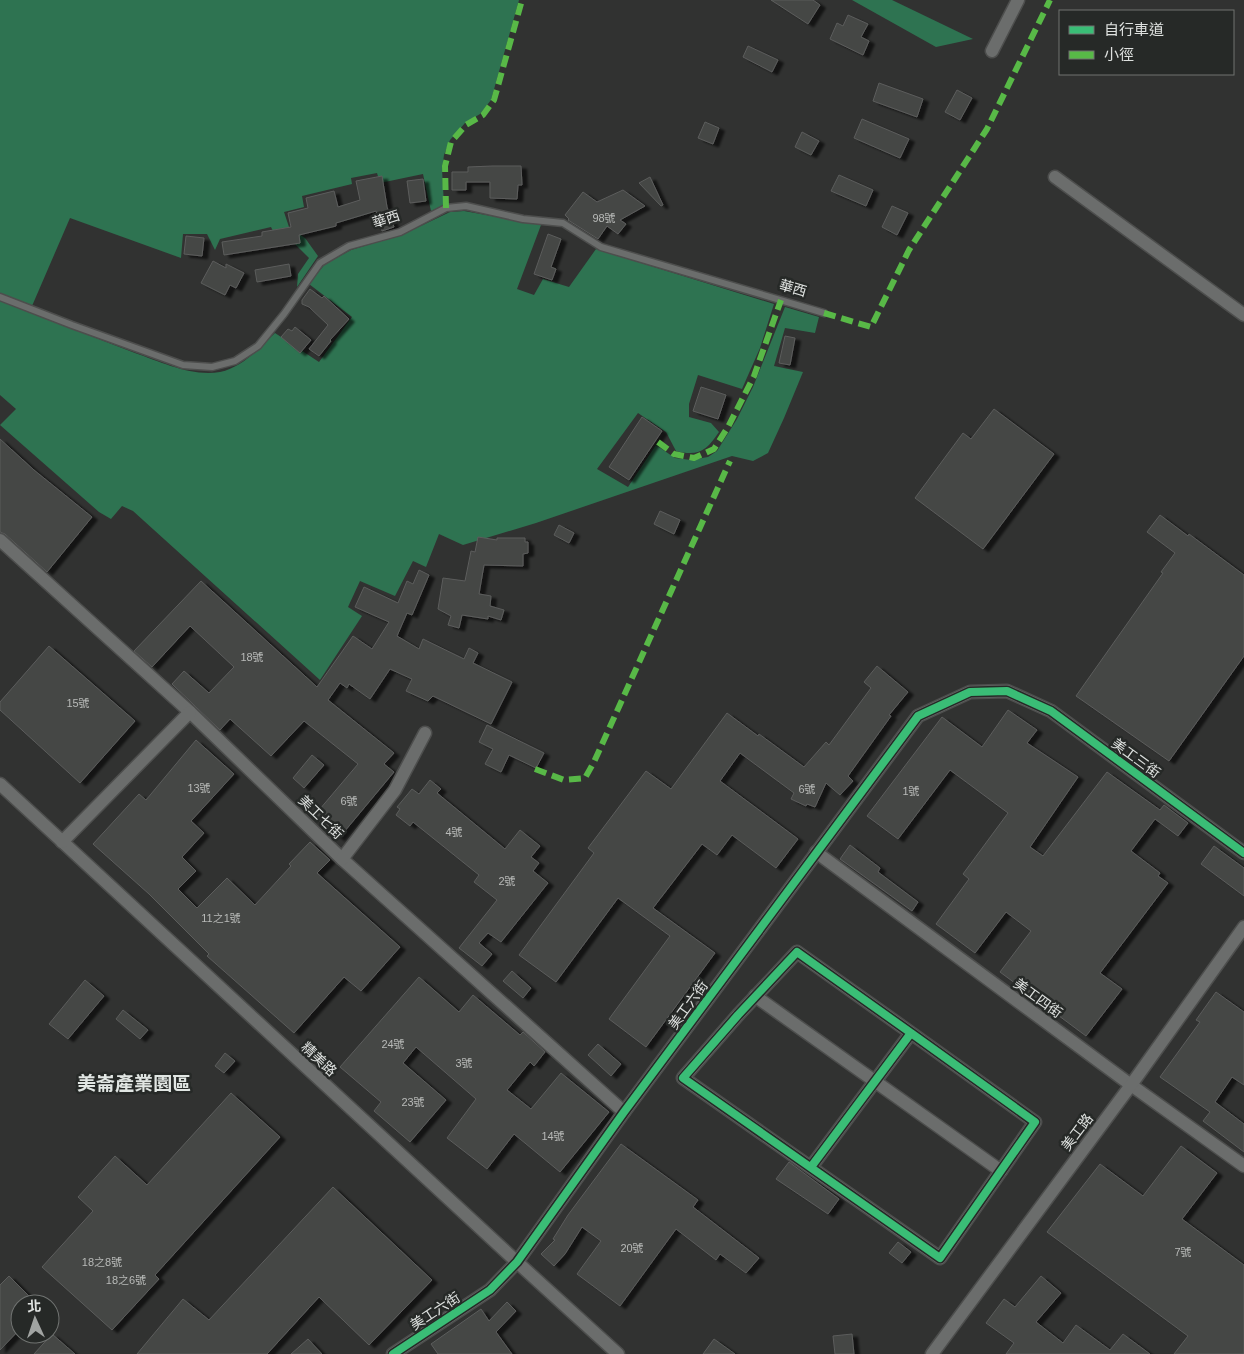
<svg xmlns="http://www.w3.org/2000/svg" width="1244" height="1354" viewBox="0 0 1244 1354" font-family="Arial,'Noto Sans TC',sans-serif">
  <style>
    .forest { fill: #2e7351 }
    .building { fill: #444645; stroke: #5c5d5c; filter: url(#shadow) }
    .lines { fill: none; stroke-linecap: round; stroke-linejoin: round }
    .lane-casing { stroke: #4d4e4d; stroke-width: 9 }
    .street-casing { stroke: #4d4e4d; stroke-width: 15 }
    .lane { stroke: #6b6d6c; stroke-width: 6 }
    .street { stroke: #6b6d6c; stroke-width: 12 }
    .quiet { stroke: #58b947; stroke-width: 6; stroke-dasharray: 12 6; stroke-linecap: butt }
    .cycleway-casing { stroke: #262927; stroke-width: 11 }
    .cycleway { stroke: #3abd76; stroke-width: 8 }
    .labels { text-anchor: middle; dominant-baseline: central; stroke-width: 5; stroke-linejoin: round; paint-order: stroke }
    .number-label { font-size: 11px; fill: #b8bab8 }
    .street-label { font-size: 14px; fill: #dee1df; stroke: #262927 }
    .district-label { font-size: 19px; font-weight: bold; fill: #e1e6e3; stroke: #262927 }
  </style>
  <defs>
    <filter id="shadow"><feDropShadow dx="5.5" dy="3" stdDeviation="1" flood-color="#0009"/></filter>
  </defs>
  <rect width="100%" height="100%" fill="#313231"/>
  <g class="forest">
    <polygon points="0,0 519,0 491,100 480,114 465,123 450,140 444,155 442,169 444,205 431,211 423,174 380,183 377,173 351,178 352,184 302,196 304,207 284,212 289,227 305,238 318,256 297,287 298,274 309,258 295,244 279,243 271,227 220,239 215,250 207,234 183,234 181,258 70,218 32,306 0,294"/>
    <polygon points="852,0 892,0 973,39 936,47"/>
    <path d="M 464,211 L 541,225 L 517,289 L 534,295 L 543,279 L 569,287 L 596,249 L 774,304 L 760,348 L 742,389 L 698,375 L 689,404 L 689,417 L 711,423 L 719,432 C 707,450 699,457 676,451 L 666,432 L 638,413 L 597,469 L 628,487 L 656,445 L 675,458 L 691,460 L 708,457 L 717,451 L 737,419 L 753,387 L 785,307 L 819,317 L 815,333 L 785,328 L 774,366 L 803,372 L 784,418 L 768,453 L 753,461 L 732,456 L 536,523 L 463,545 L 439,534 L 426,567 L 413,561 L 395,596 L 360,581 L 348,607 L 362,616 L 320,680 L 133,511 L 122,506 L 111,519 L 99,512 L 0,425 L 16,409 L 0,395 L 0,300 C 45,318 90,336 135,353 C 161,362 192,377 220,372 C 243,367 258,349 275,333 L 319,362 L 352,317 L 309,284 L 325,264 L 351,250 L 404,234 L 450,212 Z"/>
  </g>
  <g class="building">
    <polygon points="771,0 813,0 820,5 808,24"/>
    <polygon points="848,15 868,24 861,37 869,41 863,55 830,39 837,23 843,26"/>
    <polygon points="748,46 778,60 772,72 743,57"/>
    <polygon points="879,83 923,99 917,117 873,101"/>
    <polygon points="957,90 972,98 960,120 945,112"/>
    <polygon points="862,119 909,139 900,158 854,138"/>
    <polygon points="705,122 719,128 713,144 698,138"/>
    <polygon points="802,132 819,141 811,155 795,147"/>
    <polygon points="492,166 521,166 522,185 518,185 517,199 490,198 490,182 466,182 466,190 452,190 452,172 468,172 468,167"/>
    <polygon points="839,175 873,190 866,206 831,191"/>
    <polygon points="382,176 387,207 394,227 382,231 376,211 336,223 336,226 299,235 300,243 224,255 222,242 262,236 262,232 291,227 288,213 308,208 306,198 334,191 338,207 360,200 356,181"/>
    <polygon points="650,177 663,205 661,206 639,183"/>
    <polygon points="423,179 426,201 410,203 407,181"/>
    <polygon points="623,190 645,206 620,220 626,224 618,234 607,226 598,239 568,220 569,219 565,215 583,192 597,202"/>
    <polygon points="892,206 908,213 897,235 882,227"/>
    <polygon points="548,234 561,239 551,267 556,269 552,280 534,274"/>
    <polygon points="186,236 204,238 202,256 184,254"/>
    <polygon points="213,261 226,268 226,264 244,273 236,288 230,285 225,295 201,283"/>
    <polygon points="289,264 291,276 257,282 255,270"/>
    <polygon points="310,289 322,298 324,296 349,319 330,340 331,341 319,356 309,349 328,325 309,307 302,304 302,300"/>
    <polygon points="295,327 311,340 300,353 281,337 288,329 292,331"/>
    <polygon points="785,336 795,338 790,365 779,363"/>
    <polygon points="701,387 726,395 718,419 693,411"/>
    <polygon points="994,409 1054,454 983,549 915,498 963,433 971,439"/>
    <polygon points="642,417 662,431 629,480 609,467"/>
    <polygon points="0,439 34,470 92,517 47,572 5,534 0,532"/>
    <polygon points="660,511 680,520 674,534 654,524"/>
    <polygon points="1160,515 1188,536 1189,534 1244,575 1244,656 1169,761 1076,696 1163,573 1161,572 1175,553 1147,532"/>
    <polygon points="559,525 574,533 569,543 554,535"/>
    <polygon points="478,537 497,540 497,538 525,538 525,542 528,542 528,553 523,554 523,566 484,565 479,594 491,596 490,606 504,610 501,620 488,616 488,619 462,615 459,628 448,625 451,616 438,609 443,578 465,581 471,551 475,552"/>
    <polygon points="419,570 429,575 412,615 407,613 397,636 419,649 423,639 464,659 469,648 478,653 473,663 512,682 491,724 433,696 428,701 406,691 412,679 390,669 370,699 349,684 347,688 340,683 328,700 394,753 384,764 394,772 339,838 314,816 358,764 304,721 271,756 230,719 220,730 172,684 184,671 209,693 234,667 190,626 152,667 134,651 201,581 317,687 353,636 372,649 389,622 355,607 364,587 398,603 407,581 413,584"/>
    <polygon points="49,646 135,721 80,783 0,710 0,702"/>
    <polygon points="877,666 908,692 889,715 891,716 848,776 853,781 840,795 826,783 815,807 807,804 806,806 791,799 794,793 740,753 720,781 798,839 776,868 732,835 717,855 702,844 653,908 715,953 646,1047 609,1019 670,936 618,898 556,982 519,955 594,853 588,848 646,771 671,789 727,713 758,736 759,734 804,767 826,742 829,745 871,688 864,682"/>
    <polygon points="1008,710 1037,730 1027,743 1078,777 1030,847 1043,856 1107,772 1160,810 1164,805 1188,823 1178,836 1155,819 1131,851 1160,873 1158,876 1168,883 1100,973 1122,989 1086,1036 1000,972 1031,931 1006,912 975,953 936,924 969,879 963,874 1008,813 950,770 898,839 867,816 942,717 982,747"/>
    <polygon points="487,725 544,753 536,768 509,755 501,772 485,764 493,749 479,742"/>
    <polygon points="196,740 234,774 191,821 204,833 182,857 196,871 178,889 197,908 227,878 255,905 291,866 289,864 310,842 330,860 317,873 400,947 361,991 344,977 294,1033 207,956 209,954 149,894 93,844 139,794 146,800"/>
    <polygon points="312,755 324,765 304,788 293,778"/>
    <polygon points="430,780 441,789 437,793 505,849 520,830 540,846 531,857 539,863 533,871 548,883 501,942 488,933 479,943 492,954 482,966 459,948 497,900 474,882 479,875 413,822 410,826 396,815 400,809 397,807 412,789 419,794"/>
    <polygon points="850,845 880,868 878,872 918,902 912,911 840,859"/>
    <polygon points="1214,846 1244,868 1244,896 1201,864"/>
    <polygon points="512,971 531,988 523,998 503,981"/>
    <polygon points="419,977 459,1012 473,995 520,1035 523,1032 545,1052 534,1066 530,1062 507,1090 531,1109 561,1073 609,1112 560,1172 514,1134 487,1169 447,1138 476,1099 416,1047 403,1063 446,1100 410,1142 374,1111 381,1102 340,1067"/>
    <polygon points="85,980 104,996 68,1039 49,1024"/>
    <polygon points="1216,992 1244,1012 1244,1085 1232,1077 1215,1102 1244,1124 1244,1152 1203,1121 1210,1112 1160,1077 1200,1022 1196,1020"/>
    <polygon points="123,1010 148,1030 140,1039 116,1019"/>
    <polygon points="598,1044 621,1064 611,1076 588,1055"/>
    <polygon points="225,1053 235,1061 224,1073 215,1066"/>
    <polygon points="231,1093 280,1137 155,1275 159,1279 112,1330 42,1267 93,1211 78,1197 115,1156 147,1185"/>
    <polygon points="621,1144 698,1200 693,1207 759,1258 746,1273 720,1254 716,1260 676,1229 620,1306 577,1274 601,1241 582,1227 565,1254 554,1266 541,1254 555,1240 553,1239 568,1215"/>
    <polygon points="1181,1146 1217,1173 1182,1219 1244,1265 1244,1354 1174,1354 1188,1336 1047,1232 1100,1164 1143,1196"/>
    <polygon points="789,1162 839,1199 828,1214 776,1179"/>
    <polygon points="333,1187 432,1280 369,1345 319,1297 267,1354 137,1354 183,1299 209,1320"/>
    <polygon points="898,1242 911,1252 902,1263 889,1253"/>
    <polygon points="9,1276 37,1304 20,1304 20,1329 0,1350 0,1285"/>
    <polygon points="1041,1276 1061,1293 1036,1322 1063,1343 1076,1325 1110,1350 1123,1334 1150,1354 1006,1354 1014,1343 986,1323 1004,1299 1015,1307"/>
    <polygon points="507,1302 516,1311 496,1332 512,1354 438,1354 431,1344 481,1309 489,1321"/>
    <polygon points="52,1334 75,1354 34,1354"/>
    <polygon points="852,1334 854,1354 835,1354 833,1336"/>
    <polygon points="308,1339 322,1354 291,1354"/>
    <polygon points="714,1339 735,1354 703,1354"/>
  </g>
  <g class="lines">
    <g class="lane-casing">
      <polyline id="lane" points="0,297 72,325 183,365 212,367 235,361 258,346 284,314 320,263 349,246 400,232 446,208 466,206 523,219 563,223 601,247 824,313"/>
    </g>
    <g class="street-casing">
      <g id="street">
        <polyline points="992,51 1018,0"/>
        <polyline points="1055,177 1244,315"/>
        <polyline points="0,540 190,712 342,859 624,1112"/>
        <polyline points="0,784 517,1262 618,1354"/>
        <polyline points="62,842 190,712"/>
        <polyline points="816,852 1131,1085 1244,1166"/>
        <polyline points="342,859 395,790 425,733"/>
        <polyline points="755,996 1001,1171"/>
        <polyline points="811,1167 911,1033 1035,1122 940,1258 683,1078 738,1015 797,952 911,1033"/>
        <polyline points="393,1354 490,1290 517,1262 624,1112 918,716 970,692 1007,691 1051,711 1244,853"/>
        <polyline points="932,1354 1131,1085 1244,927"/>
      </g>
    </g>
    <use href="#lane" class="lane"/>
    <use href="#street" class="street"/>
    <g class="quiet">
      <polyline points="446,208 445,166 451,142 466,125 483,115 494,100 522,0"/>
      <polyline points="824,313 871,327 909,250 987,129 1050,0"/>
      <polyline points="658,442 674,454 694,458 714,449 728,427 754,376 781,300"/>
      <polyline points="535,769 564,780 585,778 594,762 730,461"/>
    </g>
    <g class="cycleway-casing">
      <g id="cycleway">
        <polyline points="811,1167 911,1033 1035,1122 940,1258 683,1078 738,1015 797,952 911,1033"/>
        <polyline points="393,1354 490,1290 517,1262 624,1112 918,716 970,692 1007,691 1051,711 1244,853"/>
      </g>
    </g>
    <use href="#cycleway" class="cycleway"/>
  </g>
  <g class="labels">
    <g class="number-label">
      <text x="604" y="218">98號</text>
      <text x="252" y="657">18號</text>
      <text x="78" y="703">15號</text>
      <text x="199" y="788">13號</text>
      <text x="807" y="789">6號</text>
      <text x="911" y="791">1號</text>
      <text x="349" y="801">6號</text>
      <text x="454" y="832">4號</text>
      <text x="507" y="881">2號</text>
      <text x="221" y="918">11之1號</text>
      <text x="393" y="1044">24號</text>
      <text x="464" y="1063">3號</text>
      <text x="413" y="1102">23號</text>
      <text x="553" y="1136">14號</text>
      <text x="632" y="1248">20號</text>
      <text x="1183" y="1252">7號</text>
      <text x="102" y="1262">18之8號</text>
      <text x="126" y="1280">18之6號</text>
    </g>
    <g class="street-label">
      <text transform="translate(386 219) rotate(-18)">華西</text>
      <text transform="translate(793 288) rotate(16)">華西</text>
      <text transform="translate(1136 758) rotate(36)">美工三街</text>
      <text transform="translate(321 817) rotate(44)">美工七街</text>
      <text transform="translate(1038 998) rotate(36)">美工四街</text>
      <text transform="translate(688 1005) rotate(-54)">美工六街</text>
      <text transform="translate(319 1059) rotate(43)">精美路</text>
      <text transform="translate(1077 1132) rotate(-53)">美工路</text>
      <text transform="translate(435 1311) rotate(-33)">美工六街</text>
    </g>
    <g class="district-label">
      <text x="134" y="1083">美崙產業園區</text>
    </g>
  </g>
  <rect x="1059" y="10" width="175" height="65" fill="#262927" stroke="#707371"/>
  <rect x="1069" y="26" width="25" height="8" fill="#3abd76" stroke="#707371"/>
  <text x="1104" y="35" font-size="15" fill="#dee1df">自行車道</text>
  <rect x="1069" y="51" width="25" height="8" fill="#58b947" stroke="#707371"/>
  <text x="1104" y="60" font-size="15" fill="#dee1df">小徑</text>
  <g transform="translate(35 1319) rotate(357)"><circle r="24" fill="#262927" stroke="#707371"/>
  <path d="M0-4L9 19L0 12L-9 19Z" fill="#a1a4a2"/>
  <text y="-8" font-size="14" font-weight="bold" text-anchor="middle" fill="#dee1df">北</text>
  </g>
</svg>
